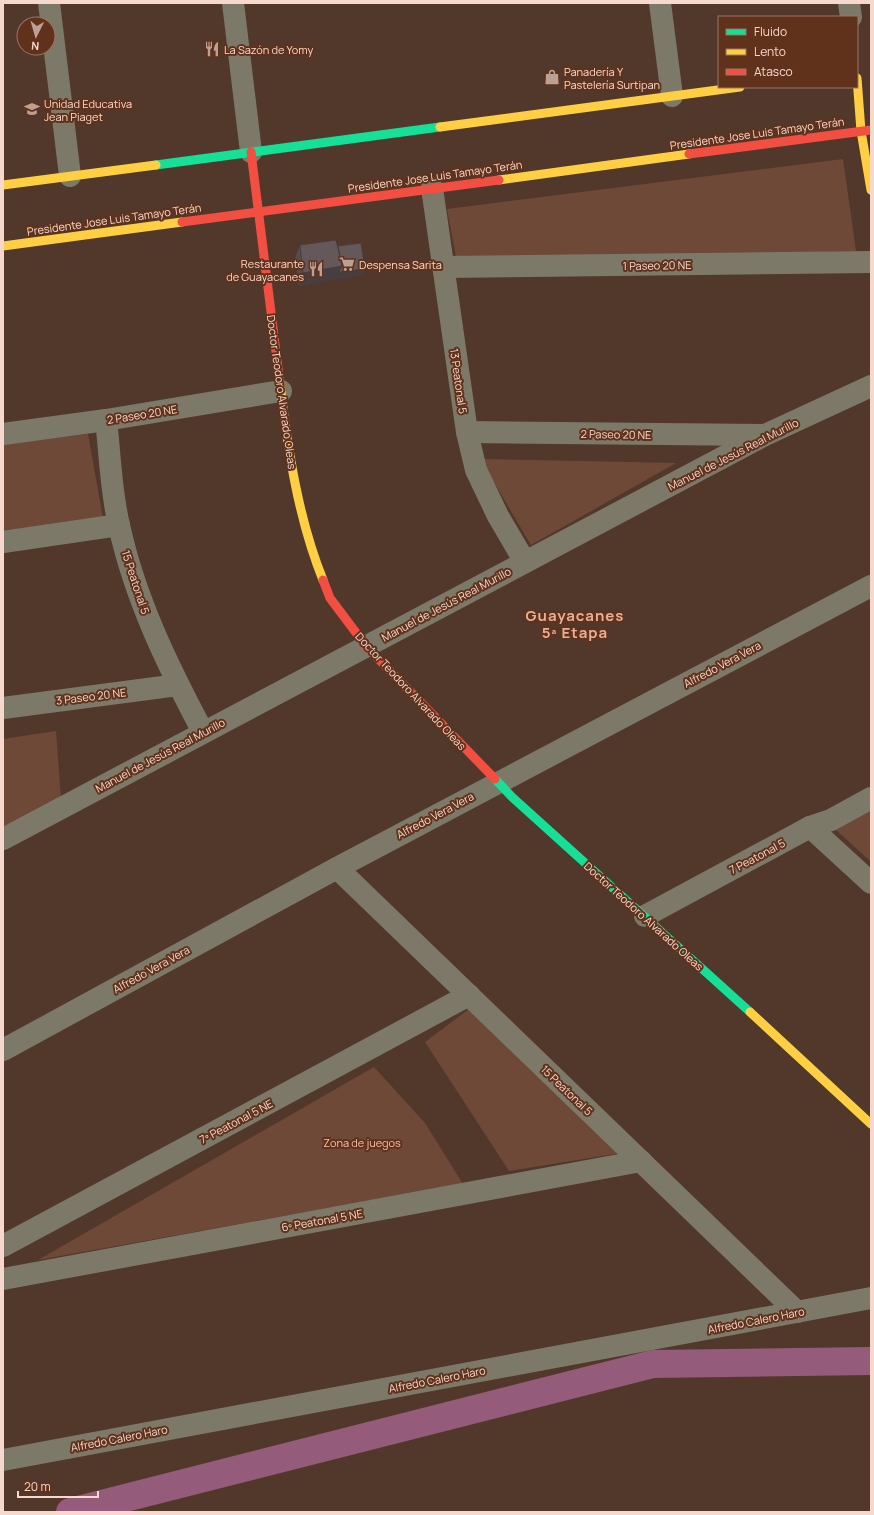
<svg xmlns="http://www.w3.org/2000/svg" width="874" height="1515" viewBox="0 0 874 1515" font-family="Manrope,sans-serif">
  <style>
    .green { fill: #6e4938 }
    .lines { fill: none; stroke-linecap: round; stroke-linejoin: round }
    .canal { stroke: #955b7a; stroke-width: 28 }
    .street { stroke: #7d7968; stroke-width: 22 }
    .fast { stroke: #16e098; stroke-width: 9 }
    .slow { stroke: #ffcf43; stroke-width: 9 }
    .jam { stroke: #f24e42; stroke-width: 9 }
    .wall { fill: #564c4e }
    .shaded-wall { fill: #463e40 }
    .building { fill: #64585b; stroke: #463e40 }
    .labels { text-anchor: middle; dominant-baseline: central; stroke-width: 4; stroke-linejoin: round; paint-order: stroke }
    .poi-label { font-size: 11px; fill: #f6d8cc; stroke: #60321c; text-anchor: start }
    .street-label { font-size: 11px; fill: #f6d8cc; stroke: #60321c }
    .park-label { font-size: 11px; fill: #fac2a9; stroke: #60321c }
    .district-label { font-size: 15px; font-weight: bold; letter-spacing: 1px; fill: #e8b097; stroke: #60321c }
  </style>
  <rect width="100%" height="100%" fill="#51382b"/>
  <g class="green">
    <polygon points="843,159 856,251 457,262 447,209"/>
    <polygon points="88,434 103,518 3,536 3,444"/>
    <polygon points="480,459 676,463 531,545"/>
    <polygon points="56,731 61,799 3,835 3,739"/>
    <polygon points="871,809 871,862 834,828"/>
    <polygon points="477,1003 627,1152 509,1171 425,1042"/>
    <polygon points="374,1067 425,1123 463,1184 38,1260"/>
  </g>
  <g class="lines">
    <polyline class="canal" points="70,1512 653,1364 871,1361"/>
    <g class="street">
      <polyline points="49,3 70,176"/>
      <polyline points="233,3 251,152"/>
      <polyline points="660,3 672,96"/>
      <polyline points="849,3 851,17"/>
      <polyline points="432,188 467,432 476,470 498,516 525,562"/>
      <polyline points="443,267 871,262"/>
      <path d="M 106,420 C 110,454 111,493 119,525 C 135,599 168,666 203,732"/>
      <polyline points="467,432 762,435"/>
      <polyline points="3,434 106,420 281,391"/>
      <polyline points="3,542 119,525"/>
      <polyline points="3,708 178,685"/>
      <polyline points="810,827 871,883"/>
      <polyline points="3,839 765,435 871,386"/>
      <polyline points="337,868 797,1312"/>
      <polyline points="645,916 810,827 831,820 871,798"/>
      <polyline points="3,1050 337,868 871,586"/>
      <polyline points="3,1246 469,995"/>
      <polyline points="3,1279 641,1161"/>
      <polyline points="3,1460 871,1298"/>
    </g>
    <g class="fast">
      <polyline points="156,165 440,127"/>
      <polyline points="495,779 512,797 750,1012"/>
    </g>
    <g class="slow">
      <polyline points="857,78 861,131 871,190"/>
      <polyline points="440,127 740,87"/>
      <polyline points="499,180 689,154"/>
      <polyline points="3,185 156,165"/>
      <polyline points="3,246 182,222"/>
      <path d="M 280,384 C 288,450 298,518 323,580"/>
      <polyline points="750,1012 871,1124"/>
    </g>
    <g class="jam">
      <polyline points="251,152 280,384"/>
      <polyline points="689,154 871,130"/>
      <polyline points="182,222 499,180"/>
      <polyline points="323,580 330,598 366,646 495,779"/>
    </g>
  </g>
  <polygon class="wall" points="300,245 338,246 365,269 362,275 337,279 299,286 295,258"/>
  <g class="shaded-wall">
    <polygon points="342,266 337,279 299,286 303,273"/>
    <polygon points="365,269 362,275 337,279 339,272"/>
  </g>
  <g class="building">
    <polygon points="336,240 342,266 303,273 300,245"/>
    <polygon points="361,243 365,269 339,272 342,266 338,246"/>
  </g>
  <defs>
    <g id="restaurant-bare" transform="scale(1.2)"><path d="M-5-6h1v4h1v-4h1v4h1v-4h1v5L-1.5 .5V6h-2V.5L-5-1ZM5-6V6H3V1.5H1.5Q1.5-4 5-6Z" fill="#bca094" stroke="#60321c" stroke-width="2.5" paint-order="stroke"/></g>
    <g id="shop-bare" transform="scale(1.2)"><path d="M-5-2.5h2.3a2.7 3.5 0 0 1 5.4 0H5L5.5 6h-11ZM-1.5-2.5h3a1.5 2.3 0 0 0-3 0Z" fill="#bca094" stroke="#60321c" stroke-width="2.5" paint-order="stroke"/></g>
    <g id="school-bare" transform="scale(1.2)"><path d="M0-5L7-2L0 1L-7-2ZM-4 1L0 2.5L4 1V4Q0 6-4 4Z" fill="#bca094" stroke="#60321c" stroke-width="2.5" paint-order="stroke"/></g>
    <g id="supermarket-bare" transform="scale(1.2)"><path d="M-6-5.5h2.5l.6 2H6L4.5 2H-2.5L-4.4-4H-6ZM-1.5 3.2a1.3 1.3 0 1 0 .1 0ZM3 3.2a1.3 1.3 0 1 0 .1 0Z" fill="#bca094" stroke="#60321c" stroke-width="2.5" paint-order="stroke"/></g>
  </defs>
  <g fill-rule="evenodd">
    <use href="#restaurant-bare" x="212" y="49"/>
    <use href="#shop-bare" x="552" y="77"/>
    <use href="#school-bare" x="32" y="109"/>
    <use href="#supermarket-bare" x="347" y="264"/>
    <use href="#restaurant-bare" x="316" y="269"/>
  </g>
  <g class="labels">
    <g class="poi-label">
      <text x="224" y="49">La Sazón de Yomy</text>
      <text x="564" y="71">Panadería Y<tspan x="564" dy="13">Pastelería Surtipan</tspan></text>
      <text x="44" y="103">Unidad Educativa<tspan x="44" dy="13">Jean Piaget</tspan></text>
      <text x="304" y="263" text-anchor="end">Restaurante<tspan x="304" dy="13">de Guayacanes</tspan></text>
      <text x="359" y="264">Despensa Sarita</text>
    </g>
    <g class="street-label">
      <text transform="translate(757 133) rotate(-8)">Presidente Jose Luis Tamayo Terán</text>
      <text transform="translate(435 176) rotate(-8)">Presidente Jose Luis Tamayo Terán</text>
      <text transform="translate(114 219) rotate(-8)">Presidente Jose Luis Tamayo Terán</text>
      <text transform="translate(657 265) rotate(-1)">1 Paseo 20 NE</text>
      <text transform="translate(459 381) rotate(82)">13 Peatonal 5</text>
      <text transform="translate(282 392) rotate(82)">Doctor Teodoro Alvarado Oleas</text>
      <text transform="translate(142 414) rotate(-9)">2 Paseo 20 NE</text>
      <text transform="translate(616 434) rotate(1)">2 Paseo 20 NE</text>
      <text transform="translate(733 454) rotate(-27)">Manuel de Jesús Real Murillo</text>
      <text transform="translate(136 582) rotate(72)">15 Peatonal 5</text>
      <text transform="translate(446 604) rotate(-28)">Manuel de Jesús Real Murillo</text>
      <text transform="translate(722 664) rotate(-28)">Alfredo Vera Vera</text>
      <text transform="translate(411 691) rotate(47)">Doctor Teodoro Alvarado Oleas</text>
      <text transform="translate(91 696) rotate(-7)">3 Paseo 20 NE</text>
      <text transform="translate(160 755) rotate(-28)">Manuel de Jesús Real Murillo</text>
      <text transform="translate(435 815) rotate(-28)">Alfredo Vera Vera</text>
      <text transform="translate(757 856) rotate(-28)">7 Peatonal 5</text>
      <text transform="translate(644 916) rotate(42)">Doctor Teodoro Alvarado Oleas</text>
      <text transform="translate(151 969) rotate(-29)">Alfredo Vera Vera</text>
      <text transform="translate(567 1090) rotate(44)">15 Peatonal 5</text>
      <text transform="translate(236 1121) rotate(-28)">7º Peatonal 5 NE</text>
      <text transform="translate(322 1220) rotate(-10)">6º Peatonal 5 NE</text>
      <text transform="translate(756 1320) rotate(-11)">Alfredo Calero Haro</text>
      <text transform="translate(437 1379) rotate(-11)">Alfredo Calero Haro</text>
      <text transform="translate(119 1438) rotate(-11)">Alfredo Calero Haro</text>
    </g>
    <g class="park-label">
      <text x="362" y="1142">Zona de juegos</text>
    </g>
    <g class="district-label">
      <text x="575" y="615">Guayacanes<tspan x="575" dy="17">5ª Etapa</tspan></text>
    </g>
  </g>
  <rect width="874" height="1515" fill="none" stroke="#f6d8cc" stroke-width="8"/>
  <rect x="718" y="16" width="140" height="72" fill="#60321c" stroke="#9c7462"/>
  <rect x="726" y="29" width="20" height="6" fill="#16e098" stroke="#9c7462"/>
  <text x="754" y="36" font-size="12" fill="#f6d8cc">Fluido</text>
  <rect x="726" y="49" width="20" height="6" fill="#ffcf43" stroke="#9c7462"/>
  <text x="754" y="56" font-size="12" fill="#f6d8cc">Lento</text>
  <rect x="726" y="69" width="20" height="6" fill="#f24e42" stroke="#9c7462"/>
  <text x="754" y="76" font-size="12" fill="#f6d8cc">Atasco</text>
  <g transform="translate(36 36) rotate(185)"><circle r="19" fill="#60321c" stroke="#9c7462"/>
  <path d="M0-3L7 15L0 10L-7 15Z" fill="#bca094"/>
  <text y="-6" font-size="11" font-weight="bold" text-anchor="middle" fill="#f6d8cc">N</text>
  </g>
  <path d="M18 1491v6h80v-6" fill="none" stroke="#f6d8cc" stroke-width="2"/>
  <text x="24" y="1491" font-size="12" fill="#f6d8cc" stroke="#60321c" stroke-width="3" paint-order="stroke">20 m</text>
</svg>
